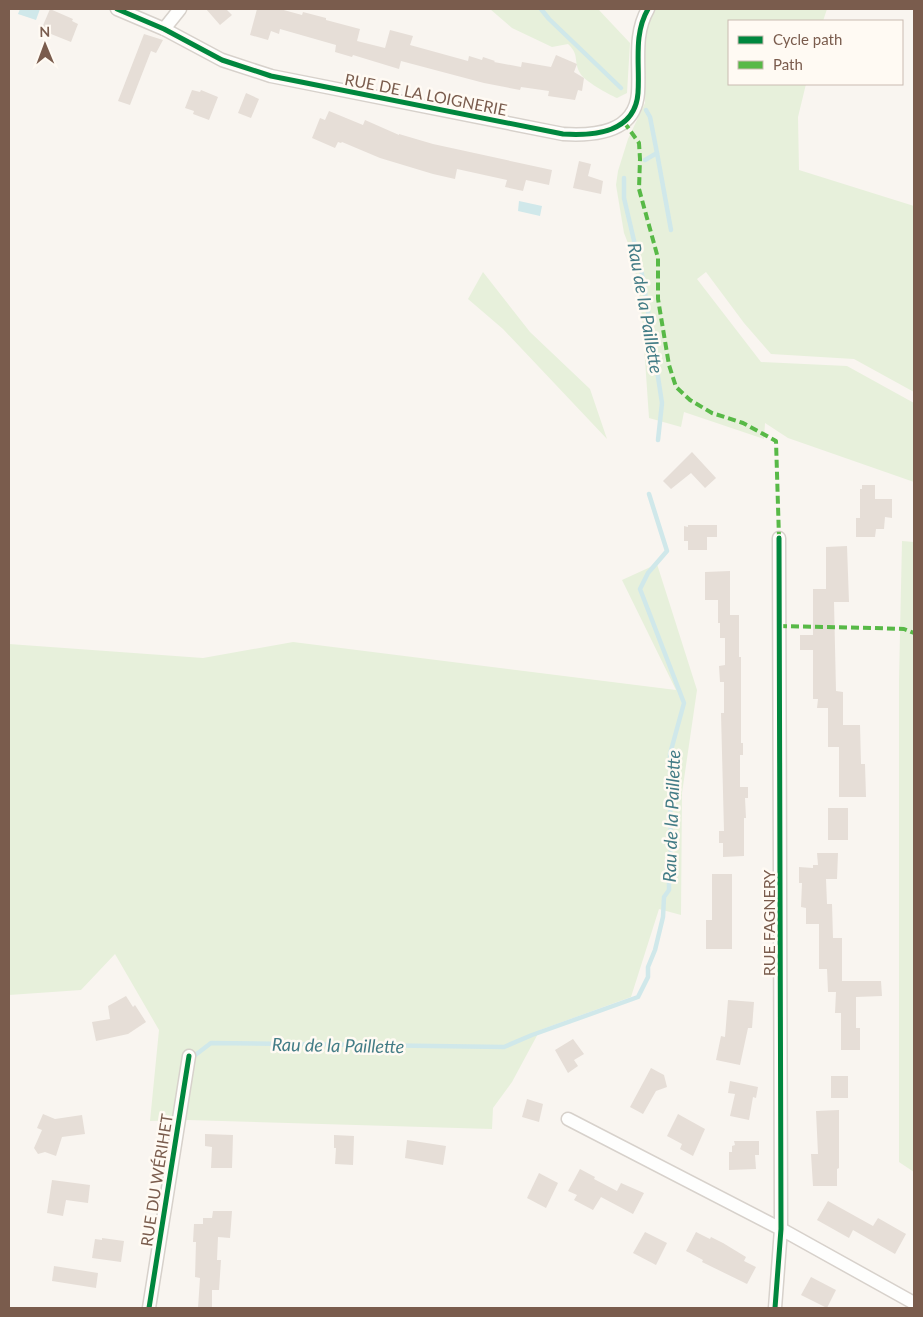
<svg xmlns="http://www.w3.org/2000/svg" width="923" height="1317" viewBox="0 0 923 1317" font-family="Lato,sans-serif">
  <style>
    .green { fill: #e7f0db }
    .water { fill: #d0e8ea }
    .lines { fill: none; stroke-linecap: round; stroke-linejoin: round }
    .stream { stroke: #d0e8ea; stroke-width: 4.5 }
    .building { fill: #e6ded7 }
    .street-casing { stroke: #d7d1cb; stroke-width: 15 }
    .street { stroke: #fefefd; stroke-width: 12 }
    .quiet { stroke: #58b947; stroke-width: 4; stroke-dasharray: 8 4; stroke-linecap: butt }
    .cycleway-casing { stroke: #fffaf3; stroke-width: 8 }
    .cycleway { stroke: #00873e; stroke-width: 5 }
    .labels { text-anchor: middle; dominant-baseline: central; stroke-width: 5; stroke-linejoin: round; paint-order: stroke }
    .street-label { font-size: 16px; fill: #7a5c4d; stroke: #fffaf3 }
    .water-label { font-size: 18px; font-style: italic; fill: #437c86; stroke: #fffaf3 }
  </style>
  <rect width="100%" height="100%" fill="#f9f5f0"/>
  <g class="green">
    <path d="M 490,9 L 598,9 L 630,43 L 627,93 L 617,98 C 608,94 584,81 580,73 C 573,61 580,55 568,44 L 552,47 L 512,28 Z"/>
    <polygon points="652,9 827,9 823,21 729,21 729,84 806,84 798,117 799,170 914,206 914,392 854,359 771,354 744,323 706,272 697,279 761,362 847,366 914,403 914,482 788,438 765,423 764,439 684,412 681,427 649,418 642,316 633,256 624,233 616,185 618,171 628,139 645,103 643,33"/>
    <polygon points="483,272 530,332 590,389 607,439 503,329 468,299"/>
    <polygon points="902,541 914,542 914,1172 899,1162 899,680"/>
    <polygon points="657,564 697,690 682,793 681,915 659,909 631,997 540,1030 512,1082 493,1108 492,1129 188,1120 150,1121 159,1030 115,954 81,990 9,995 9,644 203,658 293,642 676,690 622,580"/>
  </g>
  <g class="water">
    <polygon points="20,9 40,9 36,20 18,14"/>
    <polygon points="519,201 542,206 540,216 518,211"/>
  </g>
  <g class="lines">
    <g class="stream">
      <polyline points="541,9 549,19 621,88"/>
      <polyline points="646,110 650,117 657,153 671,230"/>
      <polyline points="645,160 657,153"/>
      <polyline points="624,178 624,198 643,279 662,403 658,440"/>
      <polyline points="194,1056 211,1043 504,1047 532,1035 638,997 648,977 648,967 655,950 663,917 664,897 669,890 669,881 671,878 670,754 684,703 640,589 648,573 667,551 649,494"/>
    </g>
  </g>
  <g class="building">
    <polygon points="50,9 73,19 72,21 78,24 71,42 41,30"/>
    <polygon points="206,9 226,9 232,15 220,25"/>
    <polygon points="257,9 280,9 302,15 303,12 326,18 326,20 360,29 357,41 385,48 390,30 413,36 410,45 468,61 469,56 482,60 483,57 495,61 494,62 521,67 522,62 551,67 556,55 577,64 574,72 584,78 582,91 578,90 575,100 548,96 549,91 521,87 520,90 484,83 401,61 399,69 353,55 352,57 335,52 336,45 280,29 279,34 271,31 268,40 250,35"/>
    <polygon points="144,34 163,40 156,53 151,51 130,105 118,101"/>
    <polygon points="192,90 200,92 201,90 218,97 209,120 193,114 194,111 185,108"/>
    <polygon points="246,93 259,99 251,118 238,113"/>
    <polygon points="329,111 363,125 365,120 399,135 399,134 433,144 552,170 549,185 526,180 523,191 505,187 507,180 457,169 455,179 433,174 380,158 342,142 341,143 338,142 335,148 312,138 320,118 325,120"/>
    <polygon points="579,161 591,164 588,176 603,181 601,194 573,188"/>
    <polygon points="692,452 716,478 705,488 691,473 671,489 663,481"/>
    <polygon points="862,485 875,485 875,499 892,499 892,518 885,517 884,529 876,529 875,537 856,537 856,518 860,518 860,489 862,489"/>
    <polygon points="688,525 717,525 717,537 707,537 707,550 688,550 688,541 684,541 684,526 688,527"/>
    <polygon points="847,546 849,602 834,602 836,691 843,692 843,725 860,725 861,764 865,764 866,797 839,797 839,747 828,747 828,708 817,708 818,699 813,699 813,650 800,650 800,635 813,635 813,589 826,589 826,547"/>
    <polygon points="730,571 730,615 739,615 739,657 741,657 741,743 743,743 743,755 740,755 740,787 748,787 748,798 745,798 746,818 744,818 744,856 723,857 723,843 719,843 719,831 724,831 721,713 724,713 724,682 720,682 719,666 725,665 725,638 720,638 720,623 718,623 718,600 705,600 705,572"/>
    <rect x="828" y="808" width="20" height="32"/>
    <polygon points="817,853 838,853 837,879 826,879 827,904 832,904 833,938 842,938 842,981 881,981 882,996 856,997 856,1028 860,1028 860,1050 841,1050 841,1013 835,1013 836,992 828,992 827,969 819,969 819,924 806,924 806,908 801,907 802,883 799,883 799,867 813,868 813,865 818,865"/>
    <polygon points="712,874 732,874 732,949 706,949 706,920 712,920"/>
    <polygon points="126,996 133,1007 135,1005 146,1022 128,1034 96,1041 92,1022 110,1019 108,1006"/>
    <polygon points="728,1000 754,1002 752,1028 748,1028 740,1065 716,1060 721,1036 725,1037"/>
    <polygon points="573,1039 584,1054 574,1060 578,1066 568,1073 555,1050"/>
    <polygon points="651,1068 664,1075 667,1087 656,1091 643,1114 630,1107"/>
    <rect x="831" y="1076" width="17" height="22"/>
    <polygon points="730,1081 758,1087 756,1098 753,1097 749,1120 730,1116 735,1094 728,1093"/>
    <polygon points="527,1099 543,1104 539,1122 522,1117"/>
    <polygon points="839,1110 839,1168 837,1169 837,1186 813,1186 811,1154 818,1154 816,1111"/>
    <polygon points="43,1114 55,1119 82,1115 85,1134 62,1137 56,1156 45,1152 38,1154 34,1148 42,1130 37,1128"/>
    <polygon points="678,1114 705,1129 693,1156 680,1149 682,1144 667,1136"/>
    <polygon points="205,1134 233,1135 232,1168 211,1168 212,1147 205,1146"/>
    <polygon points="334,1135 354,1136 353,1165 335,1164 336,1148 334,1148"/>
    <polygon points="407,1140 446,1146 443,1165 405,1158"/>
    <polygon points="734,1141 759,1141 759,1155 755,1155 756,1169 729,1170 729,1152 732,1152 732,1146 735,1145"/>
    <polygon points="580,1169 595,1177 594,1179 617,1191 621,1183 644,1193 633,1214 601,1197 593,1210 574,1200 577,1195 568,1191"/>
    <polygon points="539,1173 558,1183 546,1208 527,1198"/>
    <polygon points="52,1180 90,1185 88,1203 66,1200 63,1216 47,1213"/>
    <polygon points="828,1201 873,1226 878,1218 906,1234 895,1254 853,1230 849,1238 817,1220"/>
    <polygon points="213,1211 232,1211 230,1238 218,1237 217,1260 221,1260 219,1290 212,1290 212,1308 198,1308 200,1278 195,1277 196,1242 193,1242 194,1224 203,1224 203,1218 212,1218"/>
    <polygon points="645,1232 667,1243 656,1265 633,1253"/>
    <polygon points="696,1232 710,1239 711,1237 723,1243 746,1257 744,1261 756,1267 747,1284 702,1262 703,1260 686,1251"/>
    <polygon points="102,1238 124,1241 121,1262 92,1258 95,1239 102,1240"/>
    <polygon points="54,1266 98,1273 96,1288 52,1281"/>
    <polygon points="811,1277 836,1290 827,1308 801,1295"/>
  </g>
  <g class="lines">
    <g class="street-casing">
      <g id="street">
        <path d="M 117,9 L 164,29 L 222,60 L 271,76 L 563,134 C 594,136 635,133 638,93 C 640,64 633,35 648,9"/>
        <polyline points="164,29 180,9"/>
        <polyline points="568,1119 781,1229 914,1303"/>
        <polyline points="149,1308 189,1056"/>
        <polyline points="775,1308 781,1229 779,538"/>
      </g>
    </g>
    <use href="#street" class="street"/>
    <g class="quiet">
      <polyline points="624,122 639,143 640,159 639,189 658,258 658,299 669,365 676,387 690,400 712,413 743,423 776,441 779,538"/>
      <polyline points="779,626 874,628 904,629 914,633"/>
    </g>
    <g class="cycleway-casing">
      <g id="cycleway">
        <path d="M 117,9 L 164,29 L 222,60 L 271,76 L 563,134 C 594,136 635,133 638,93 C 640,64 633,35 648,9"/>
        <polyline points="149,1308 189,1056"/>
        <polyline points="775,1308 781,1229 779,538"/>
      </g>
    </g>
    <use href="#cycleway" class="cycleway"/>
  </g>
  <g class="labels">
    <g class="street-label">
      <text transform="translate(426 94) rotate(11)">RUE DE LA LOIGNERIE</text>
      <text transform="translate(768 923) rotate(-90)">RUE FAGNERY</text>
      <text transform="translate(156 1180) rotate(-81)">RUE DU WÉRIHET</text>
    </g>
    <g class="water-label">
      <text transform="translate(646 308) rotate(80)">Rau de la Paillette</text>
      <text transform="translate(671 816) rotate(-88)">Rau de la Paillette</text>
      <text transform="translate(338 1045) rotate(1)">Rau de la Paillette</text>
    </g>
  </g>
  <rect width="923" height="1317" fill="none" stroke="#7a5c4d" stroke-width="20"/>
  <rect x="728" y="20" width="175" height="65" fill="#fffaf3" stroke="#cabbb1"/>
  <rect x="738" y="36" width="25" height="8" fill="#00873e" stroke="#cabbb1"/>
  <text x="773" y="45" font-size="15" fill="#7a5c4d">Cycle path</text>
  <rect x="738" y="61" width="25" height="8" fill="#58b947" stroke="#cabbb1"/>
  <text x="773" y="70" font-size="15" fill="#7a5c4d">Path</text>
  <g transform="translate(45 45) rotate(359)" stroke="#fffaf3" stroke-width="4" paint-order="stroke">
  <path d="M0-4L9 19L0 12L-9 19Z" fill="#7a5c4d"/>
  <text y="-8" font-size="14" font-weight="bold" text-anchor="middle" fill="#7a5c4d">N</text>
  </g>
</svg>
